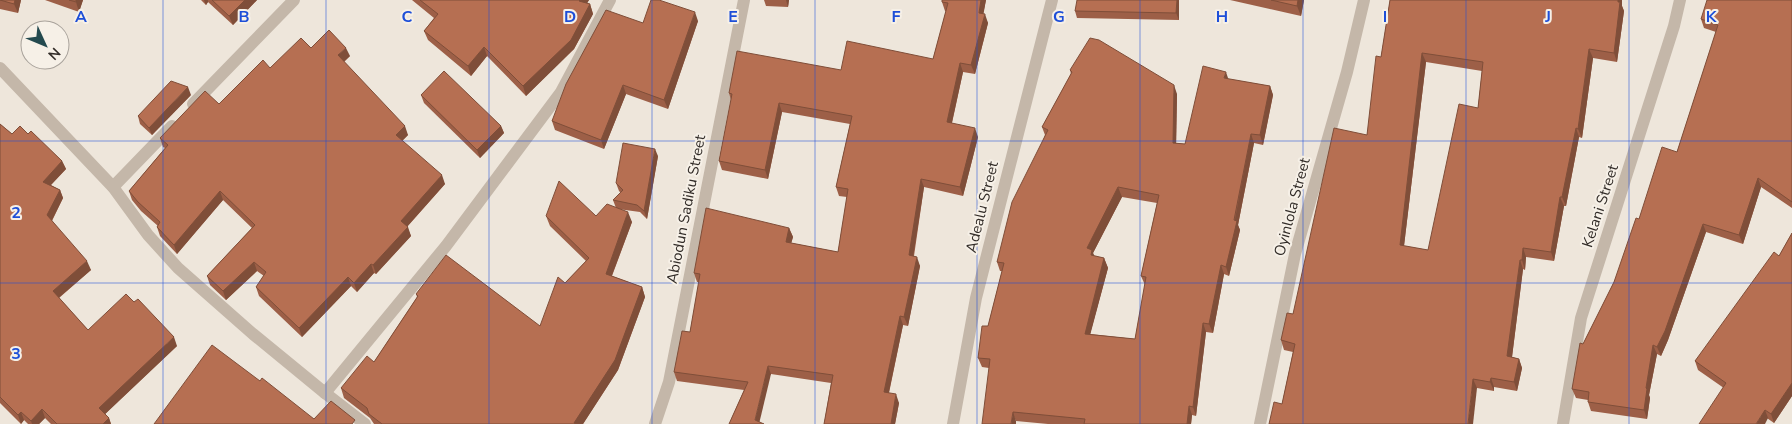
<svg xmlns="http://www.w3.org/2000/svg" width="1792" height="424" viewBox="0 0 1792 424" font-family="'Nunito Sans',sans-serif">
  <style>
    .lines { fill: none; stroke-linecap: round; stroke-linejoin: round }
    .minor { stroke: #c4b7a9; stroke-width: 12 }
    .wall { fill: #9d5f47; fill-rule: evenodd }
    .shaded-wall { fill: #7f4e39 }
    .building { fill: #b66f52; stroke: #7f4e39; fill-rule: evenodd }
    .grid { fill: none; stroke: #1d4ed8; stroke-width: 1; stroke-opacity: 0.55 }
    .labels { text-anchor: middle; dominant-baseline: central; stroke-width: 4; stroke-linejoin: round; paint-order: stroke }
    .street-label { font-size: 15px; fill: #322c28; stroke: #f6f0e7 }
    .grid-label { font-size: 16px; text-anchor: middle; font-weight: bold; fill: #1d4ed8; stroke: #f6f0e7; stroke-width: 4; stroke-linejoin: round; paint-order: stroke }
  </style>
  <rect width="100%" height="100%" fill="#eee6db"/>
  <g class="lines">
    <g class="minor">
      <polyline points="0,68 113,187 148,235 178,268 253,334 325,393 365,424"/>
      <polyline points="193,104 294,0"/>
      <polyline points="113,187 172,126"/>
      <polyline points="325,393 446,246 561,92 610,0"/>
      <polyline points="655,424 669,382 744,0"/>
      <polyline points="953,424 976,298 1052,0"/>
      <polyline points="1260,424 1295,254 1347,72 1364,0"/>
      <polyline points="1563,424 1581,318 1674,26 1680,0"/>
    </g>
  </g>
  <g class="wall">
    <polygon points="0,0 21,0 18,13 0,9"/>
    <polygon points="45,0 83,0 79,12"/>
    <polygon points="201,0 257,0 233,25 208,2 206,5"/>
    <polygon points="412,0 589,0 587,3 590,4 593,14 574,49 526,96 487,56 471,76 428,40 424,31 434,18"/>
    <polygon points="764,0 789,0 788,7 766,6"/>
    <polygon points="942,0 986,0 983,14 988,23 975,74 963,72 952,123 978,137 963,196 924,187 914,256 920,266 908,326 903,325 889,393 899,403 895,424 824,424 831,383 771,374 729,424 744,390 677,381 674,372 690,332 699,282 697,282 694,273 789,228 793,237 791,243 838,252 847,197 839,196 836,187 850,124 782,112 768,179 722,170 719,161 731,100 729,93 841,70 933,59 946,11 945,11 942,2"/>
    <polygon points="1179,0 1179,20 1077,18 1075,11"/>
    <polygon points="1230,0 1304,0 1301,16"/>
    <path d="M 1390,0 L 1622,0 L 1622,6 L 1624,11 L 1617,62 L 1593,58 L 1582,138 L 1579,137 L 1566,206 L 1564,206 L 1554,261 L 1526,257 L 1525,270 L 1523,269 L 1512,357 L 1519,359 L 1522,368 L 1517,391 L 1494,387 L 1494,391 L 1477,388 L 1282,404 L 1293,352 L 1284,350 L 1281,340 L 1293,314 L 1367,135 L 1381,57 ZM 1426,62 L 1482,71 L 1478,108 L 1428,250 L 1404,246 Z"/>
    <polygon points="1792,0 1792,208 1761,187 1743,244 1706,232 1668,340 1661,356 1657,354 1649,395 1650,398 1647,419 1591,411 1588,402 1588,400 1576,398 1572,389 1583,344 1614,282 1639,219 1677,152 1716,32 1704,28 1701,19"/>
    <polygon points="698,21 668,109 626,94 604,149 555,130 552,121 643,23"/>
    <polygon points="311,48 350,56 344,62 408,135 402,141 445,184 407,227 411,236 376,274 374,273 357,292 351,286 302,337 259,296 256,287 264,276 257,271 226,300 210,285 207,276 252,228 223,200 177,254 160,236 157,227 158,226 141,211 132,200 129,191 165,148 163,147 160,138 219,104 270,68"/>
    <path d="M 1070,70 L 1177,94 L 1176,143 L 1185,144 L 1228,79 L 1270,86 L 1273,95 L 1263,145 L 1254,143 L 1238,225 L 1240,230 L 1229,276 L 1224,274 L 1213,333 L 1206,332 L 1196,416 L 1192,415 L 1191,424 L 1048,424 L 1016,421 L 989,368 L 982,367 L 978,358 L 988,326 L 1002,271 L 1000,271 L 997,262 L 1045,135 L 1042,127 L 1071,74 ZM 1122,197 L 1157,203 L 1141,276 L 1145,285 L 1135,339 L 1090,334 L 1108,268 L 1104,258 L 1094,256 L 1093,253 Z"/>
    <polygon points="191,95 152,135 140,124 138,116"/>
    <polygon points="421,95 501,126 504,133 480,158 424,103"/>
    <polygon points="0,124 12,134 28,134 62,161 66,169 51,185 60,190 63,198 52,221 91,270 59,298 88,330 177,346 105,414 109,418 111,424 51,424 45,418 39,424 28,424 24,420 21,424 0,403"/>
    <polygon points="658,156 647,219 640,212 618,209 632,222 612,276 642,287 645,297 618,370 583,424 374,424 370,418 344,398 341,388 374,362 417,297 416,294 540,326 565,283 586,261 550,226 546,216 596,216 616,208 613,200 621,193 619,191 616,183"/>
    <polygon points="1792,233 1792,396 1774,423 1698,370 1695,361 1779,256"/>
  </g>
  <g class="shaded-wall">
    <polygon points="15,0 21,0 18,13 14,4"/>
    <polygon points="76,0 83,0 79,12 76,2"/>
    <polygon points="204,0 208,0 208,2 206,5"/>
    <polygon points="245,0 257,0 233,25 229,16"/>
    <polygon points="580,0 589,0 583,10"/>
    <polygon points="786,0 789,0 788,7"/>
    <polygon points="981,0 986,0 982,22 979,13"/>
    <polygon points="1177,0 1179,0 1179,20 1176,13"/>
    <polygon points="1298,0 1304,0 1301,16 1297,6"/>
    <polygon points="1618,0 1622,0 1622,6 1624,11 1617,62 1614,53"/>
    <polygon points="590,4 593,14 574,49 526,96 523,86"/>
    <polygon points="695,12 698,21 668,109 664,100"/>
    <polygon points="985,14 988,23 975,74 971,65"/>
    <polygon points="484,47 487,56 471,76 468,66"/>
    <polygon points="346,48 350,56 341,64 338,55"/>
    <polygon points="1589,49 1593,58 1582,138 1578,129"/>
    <polygon points="1422,53 1426,62 1403,254 1400,245"/>
    <polygon points="960,63 963,72 950,131 947,122"/>
    <polygon points="1226,72 1229,81 1224,78"/>
    <polygon points="623,85 626,94 604,149 601,140"/>
    <polygon points="1174,85 1177,94 1176,152 1173,143"/>
    <polygon points="1270,86 1273,95 1263,145 1260,135"/>
    <polygon points="188,87 191,95 152,135 149,128"/>
    <polygon points="779,103 782,112 768,179 765,170"/>
    <polygon points="405,126 408,135 399,144 396,135"/>
    <polygon points="501,126 504,133 480,158 477,150"/>
    <polygon points="975,128 978,137 963,196 960,187"/>
    <polygon points="1576,128 1579,137 1566,206 1562,197"/>
    <polygon points="1251,134 1254,143 1238,225 1240,230 1229,276 1226,267"/>
    <polygon points="655,149 658,156 647,219 644,211"/>
    <polygon points="62,161 66,169 46,190 43,182"/>
    <polygon points="442,175 445,184 404,230 401,221"/>
    <polygon points="1758,178 1761,187 1743,244 1739,235"/>
    <polygon points="921,179 924,187 912,264 909,255"/>
    <polygon points="1118,187 1122,197 1093,253 1096,259 1091,257 1087,248"/>
    <polygon points="60,190 63,198 50,224 47,215"/>
    <polygon points="220,191 223,200 177,254 174,245"/>
    <polygon points="1560,197 1564,206 1554,261 1551,252"/>
    <polygon points="628,212 632,222 609,283 606,274"/>
    <polygon points="1703,224 1706,232 1668,340 1661,356 1657,347"/>
    <polygon points="408,227 411,236 376,274 373,265"/>
    <polygon points="789,228 793,237 789,251 786,242"/>
    <polygon points="1523,248 1526,257 1525,270 1522,260"/>
    <polygon points="917,257 920,266 908,326 904,317"/>
    <polygon points="1104,258 1108,268 1088,343 1085,334"/>
    <polygon points="1520,260 1523,269 1511,365 1507,356"/>
    <polygon points="87,261 91,270 56,300 53,291"/>
    <polygon points="254,262 257,271 226,300 223,291"/>
    <polygon points="371,264 374,273 357,292 354,283"/>
    <polygon points="1221,265 1224,274 1213,333 1209,324"/>
    <polygon points="348,277 351,286 302,337 299,328"/>
    <polygon points="642,287 645,297 618,370 583,424 575,424 574,423"/>
    <polygon points="900,316 903,325 887,401 884,392"/>
    <polygon points="1203,323 1206,332 1196,416 1193,407"/>
    <polygon points="174,337 177,346 102,417 99,408"/>
    <polygon points="1653,345 1657,354 1649,395 1650,398 1647,419 1644,410 1646,388"/>
    <polygon points="1519,359 1522,368 1517,391 1514,382"/>
    <polygon points="768,366 771,374 759,424 755,420"/>
    <polygon points="1491,378 1494,387 1494,391 1490,382"/>
    <polygon points="1473,379 1477,388 1473,424 1468,424"/>
    <polygon points="1792,383 1792,396 1774,423 1771,414"/>
    <polygon points="896,394 899,403 895,424 891,424"/>
    <polygon points="1189,406 1192,415 1191,424 1187,424"/>
    <polygon points="42,409 45,418 39,424 32,424 31,421"/>
    <polygon points="1765,410 1768,418 1765,424 1756,424"/>
    <polygon points="21,412 24,420 21,424 18,415"/>
    <polygon points="1013,412 1016,421 1016,424 1011,424"/>
    <polygon points="109,418 111,424 103,424"/>
  </g>
  <g class="building">
    <polygon points="0,0 15,0 14,4"/>
    <polygon points="69,0 76,0 76,2"/>
    <polygon points="212,0 245,0 229,16"/>
    <polygon points="420,0 580,0 579,1 590,4 571,40 523,86 484,47 468,66 424,31 438,14"/>
    <polygon points="651,0 659,0 695,12 664,100 623,85 601,140 552,121 566,84 606,10 643,23"/>
    <polygon points="942,0 981,0 979,13 985,14 971,65 960,63 947,122 975,128 960,187 921,179 909,255 917,257 904,317 900,316 884,392 896,394 891,424 824,424 833,375 768,366 755,420 764,424 729,424 748,382 674,372 682,331 690,332 700,274 694,273 706,208 789,228 786,242 838,252 848,189 836,187 852,116 779,103 765,170 719,161 732,94 729,93 737,51 841,70 847,41 933,59 948,3 942,2"/>
    <polygon points="1077,0 1177,0 1176,13 1075,11"/>
    <polygon points="1271,0 1298,0 1297,6"/>
    <path d="M 1390,0 L 1618,0 L 1618,2 L 1620,2 L 1614,53 L 1589,49 L 1578,129 L 1576,128 L 1562,197 L 1560,197 L 1551,252 L 1523,248 L 1522,260 L 1520,260 L 1507,356 L 1519,359 L 1514,382 L 1491,378 L 1490,382 L 1473,379 L 1468,424 L 1269,424 L 1274,402 L 1282,404 L 1295,344 L 1281,340 L 1287,313 L 1293,314 L 1334,128 L 1367,135 L 1376,56 L 1381,57 ZM 1422,53 L 1483,62 L 1478,108 L 1459,104 L 1428,250 L 1400,245 Z"/>
    <polygon points="1707,0 1792,0 1792,202 1758,178 1739,235 1703,224 1665,331 1657,347 1653,345 1646,388 1647,389 1644,410 1588,402 1589,392 1572,389 1580,343 1583,344 1614,282 1636,218 1639,219 1662,147 1677,152 1718,25 1701,19"/>
    <polygon points="329,30 346,48 338,55 405,126 396,135 442,175 401,221 408,227 373,265 371,264 354,283 348,277 299,328 256,287 266,272 254,262 223,291 207,276 255,225 220,191 174,245 157,227 160,222 138,202 129,191 168,145 160,138 205,91 219,104 263,60 270,68 301,38 311,48"/>
    <path d="M 1090,38 L 1099,40 L 1174,85 L 1173,143 L 1185,144 L 1203,66 L 1226,72 L 1224,78 L 1270,86 L 1260,135 L 1251,134 L 1234,220 L 1237,221 L 1226,267 L 1221,265 L 1209,324 L 1203,323 L 1193,407 L 1189,406 L 1187,424 L 1084,424 L 1085,419 L 1013,412 L 1011,424 L 982,424 L 990,359 L 978,358 L 982,326 L 988,326 L 1004,263 L 997,262 L 1012,202 L 1048,130 L 1042,127 L 1072,72 L 1070,70 ZM 1118,187 L 1159,195 L 1141,276 L 1146,277 L 1135,339 L 1085,334 L 1104,258 L 1091,255 L 1092,250 L 1087,248 Z"/>
    <polygon points="444,71 501,126 477,150 421,95"/>
    <polygon points="171,81 188,87 149,128 138,116"/>
    <polygon points="0,124 12,134 20,126 28,134 31,131 62,161 43,182 60,190 47,215 87,261 53,291 88,330 126,294 134,302 138,299 174,337 99,408 109,418 103,424 57,424 42,409 31,421 21,412 18,415 0,397"/>
    <polygon points="623,143 655,149 644,211 637,205 613,200 623,190 616,183"/>
    <polygon points="559,181 596,216 607,204 628,212 606,274 642,287 615,360 574,423 576,424 382,424 369,414 367,408 341,388 367,356 374,362 418,296 416,294 446,255 540,326 558,277 565,283 589,258 546,216"/>
    <polygon points="1792,233 1792,383 1771,414 1765,410 1756,424 1699,424 1726,383 1695,361 1774,252 1779,256"/>
    <polygon points="212,345 260,381 262,378 314,419 331,401 355,420 352,424 154,424"/>
  </g>
  <path class="grid" d="M 163,0 L 163,424M 326,0 L 326,424M 489,0 L 489,424M 652,0 L 652,424M 815,0 L 815,424M 977,0 L 977,424M 1140,0 L 1140,424M 1303,0 L 1303,424M 1466,0 L 1466,424M 1629,0 L 1629,424M 0,141 L 1792,141M 0,283 L 1792,283"/>
  <g class="labels">
    <g class="street-label">
      <text transform="translate(1600 206) rotate(-72)">Kelani Street</text>
      <text transform="translate(982 207) rotate(-76)">Adealu Street</text>
      <text transform="translate(1292 207) rotate(-75)">Oyinlola Street</text>
      <text transform="translate(686 209) rotate(-79)">Abiodun Sadiku Street</text>
    </g>
  </g>
  <g class="grid-label">
    <text x="81" y="22">A</text>
    <text x="244" y="22">B</text>
    <text x="407" y="22">C</text>
    <text x="570" y="22">D</text>
    <text x="733" y="22">E</text>
    <text x="896" y="22">F</text>
    <text x="1059" y="22">G</text>
    <text x="1222" y="22">H</text>
    <text x="1385" y="22">I</text>
    <text x="1548" y="22">J</text>
    <text x="1711" y="22">K</text>
    <text x="16" y="218">2</text>
    <text x="16" y="359">3</text>
  </g>
  <g transform="translate(45 45) rotate(134)"><circle r="24" fill="#f6f0e7" stroke="#a8a29b"/>
  <path d="M0-4L9 19L0 12L-9 19Z" fill="#23494e"/>
  <text y="-8" font-size="14" font-weight="bold" text-anchor="middle" fill="#322c28">N</text>
  </g>
</svg>
